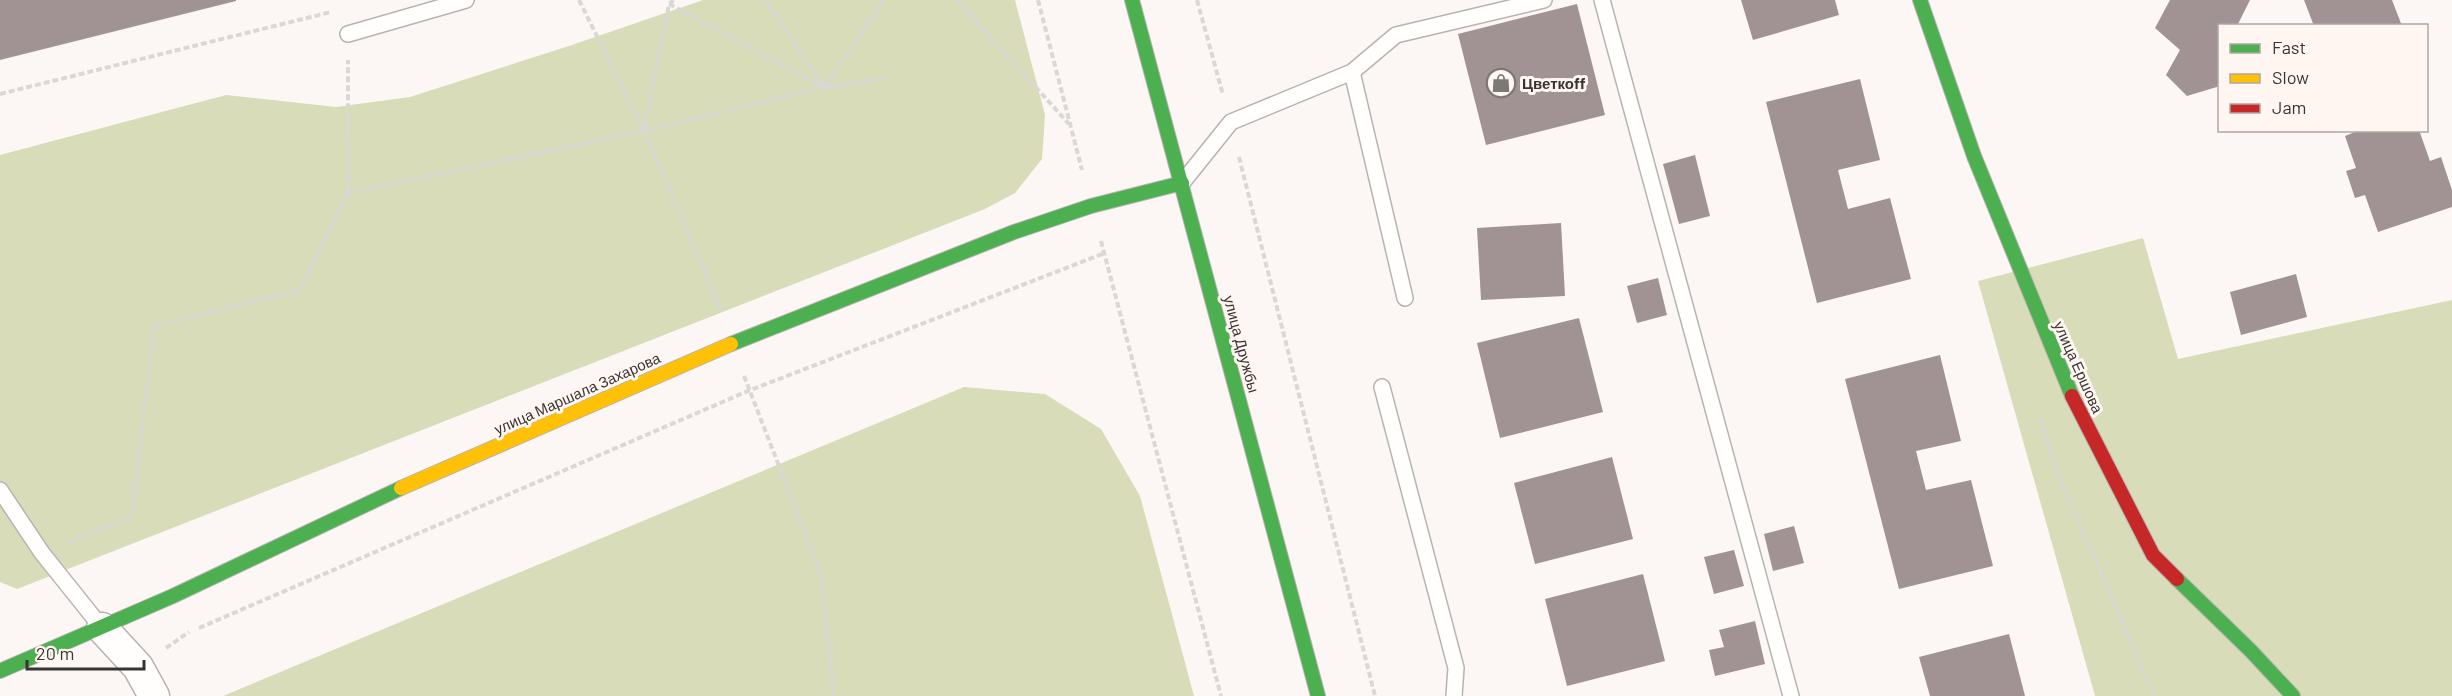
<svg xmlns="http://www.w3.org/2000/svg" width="2452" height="696" viewBox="0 0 2452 696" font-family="Barlow,sans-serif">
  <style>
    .forest { fill: #d8dcb8 }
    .building { fill: #a19393 }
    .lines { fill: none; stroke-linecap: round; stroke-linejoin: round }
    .lane-casing { stroke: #b7b3b1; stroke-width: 18 }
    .street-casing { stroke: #b7b3b1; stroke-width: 33 }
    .fast-casing { stroke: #b7b3b1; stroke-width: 16 }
    .slow-casing { stroke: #b7b3b1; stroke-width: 16 }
    .jam-casing { stroke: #b7b3b1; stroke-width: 16 }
    .path { stroke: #d9d8d7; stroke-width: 4; stroke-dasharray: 6 3; stroke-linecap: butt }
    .lane { stroke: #fffefd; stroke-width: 15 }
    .street { stroke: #fffefd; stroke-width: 30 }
    .fast { stroke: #4caf50; stroke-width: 14 }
    .slow { stroke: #ffc107; stroke-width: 14 }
    .jam { stroke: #c62828; stroke-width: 14 }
    .labels { text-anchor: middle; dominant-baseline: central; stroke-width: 6; stroke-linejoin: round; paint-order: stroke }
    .poi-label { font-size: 15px; font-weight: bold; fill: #373432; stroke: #fff6f1; text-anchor: start }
    .street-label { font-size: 15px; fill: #373432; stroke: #fff6f1 }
  </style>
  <rect width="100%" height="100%" fill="#fcf7f4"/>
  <g class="forest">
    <polygon points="703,0 1015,0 1045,115 1042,159 1015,193 985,209 17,589 0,582 0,155 226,95 336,107 410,97 572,45"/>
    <polygon points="2143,238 2178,359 2452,300 2452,696 2095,696 1978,281"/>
    <polygon points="964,387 1045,394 1101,429 1140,496 1194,696 223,696"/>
  </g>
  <g class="building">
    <polygon points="0,0 236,0 236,1 0,60"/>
    <polygon points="1741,0 1835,0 1839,15 1753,40"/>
    <polygon points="2170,0 2250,0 2237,26 2220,26 2220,86 2187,96 2166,75 2180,50 2155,28"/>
    <polygon points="2304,0 2392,0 2402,26 2314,26"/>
    <polygon points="1577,4 1605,115 1486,145 1458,34"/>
    <polygon points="1860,79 1880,160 1838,170 1848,209 1890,198 1911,279 1817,303 1766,102"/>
    <polygon points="2360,130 2419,130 2430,161 2441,157 2452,190 2452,207 2378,232 2365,195 2355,198 2346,171 2356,168 2345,136"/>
    <polygon points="1695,155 1710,216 1679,224 1663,164"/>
    <polygon points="1561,223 1565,296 1481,300 1477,228"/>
    <polygon points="2296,274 2307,317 2241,335 2230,292"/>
    <polygon points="1658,278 1667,315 1637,323 1627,286"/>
    <polygon points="1579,318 1603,412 1500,438 1477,343"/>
    <polygon points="1940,355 1961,441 1916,451 1926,490 1971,480 1993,566 1899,589 1845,379"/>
    <polygon points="1612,457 1633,539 1535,564 1514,483"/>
    <polygon points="1794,526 1804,563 1773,571 1764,534"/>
    <polygon points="1734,550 1744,586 1714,594 1704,557"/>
    <polygon points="1643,574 1665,661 1567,686 1545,599"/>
    <polygon points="1755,621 1765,664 1715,676 1709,650 1724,647 1719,630"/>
    <polygon points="2009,634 2025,696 1930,696 1919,657"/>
  </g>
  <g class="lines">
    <g class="lane-casing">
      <g id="lane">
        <polyline points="1602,0 1791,696"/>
        <polyline points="348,34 466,0"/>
        <polyline points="1352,72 1405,298"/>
        <polyline points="1182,183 1231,122 1352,72 1396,35 1544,0"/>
        <polyline points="1382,387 1456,668 1454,696"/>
        <polyline points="0,490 42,553 102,628"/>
      </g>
    </g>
    <g class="street-casing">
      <polyline id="street" points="102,628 138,667 154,696"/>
    </g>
    <g class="fast-casing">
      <g id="fast">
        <polyline points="1132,0 1318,696"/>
        <polyline points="1920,0 1974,156 2072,396"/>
        <polyline points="731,344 1014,232 1091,206 1182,183"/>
        <polyline points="2177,579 2251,651 2293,696"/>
        <polyline points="0,671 173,596 401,488"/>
      </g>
    </g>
    <g class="slow-casing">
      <polyline id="slow" points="401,488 731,344"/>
    </g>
    <g class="jam-casing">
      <polyline id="jam" points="2072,396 2153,555 2177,579"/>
    </g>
    <g class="path">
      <polyline points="579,0 644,131 721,309"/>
      <polyline points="957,0 1069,124"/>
      <polyline points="1038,0 1082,170"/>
      <polyline points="1197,0 1223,95"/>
      <polyline points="669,4 824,87 887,78"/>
      <polyline points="825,87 884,0"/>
      <polyline points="0,94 331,12"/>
      <polyline points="644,131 824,87 766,0"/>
      <polyline points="1239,157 1375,696"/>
      <polyline points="348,193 644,131 669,4 674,0"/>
      <polyline points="1101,241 1221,696"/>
      <polyline points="744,376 821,574 834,696"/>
      <polyline points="2040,419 2059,476 2154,696"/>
      <polyline points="68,543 132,516 154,326 300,290 348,193 348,60"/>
      <polyline points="199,628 748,391 1105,253"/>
      <polyline points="166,648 189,632"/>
    </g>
    <use href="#lane" class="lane"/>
    <use href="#street" class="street"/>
    <use href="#fast" class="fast"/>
    <use href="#slow" class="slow"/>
    <use href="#jam" class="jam"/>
  </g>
  <defs>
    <g id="shop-ring" transform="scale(1.5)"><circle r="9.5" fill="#fff6f1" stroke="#7c7876" stroke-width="1.5"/><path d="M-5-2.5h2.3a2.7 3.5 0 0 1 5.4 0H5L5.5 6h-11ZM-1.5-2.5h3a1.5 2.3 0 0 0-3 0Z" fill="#7c7876"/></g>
  </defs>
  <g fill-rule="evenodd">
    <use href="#shop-ring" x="1501" y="83"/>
  </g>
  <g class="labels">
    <g class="poi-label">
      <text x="1522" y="83">Цветкоff</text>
    </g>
    <g class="street-label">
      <text transform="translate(1242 344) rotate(75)">улица Дружбы</text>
      <text transform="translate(2079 367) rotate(66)">улица Ершова</text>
      <text transform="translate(577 393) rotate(-24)">улица Маршала Захарова</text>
    </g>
  </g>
  <rect x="2218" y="24" width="210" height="108" fill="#fff6f1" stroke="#afa8a5" stroke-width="1.5"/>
  <rect x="2230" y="44" width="30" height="9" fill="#4caf50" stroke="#afa8a5" stroke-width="1.5"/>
  <text x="2272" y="54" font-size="18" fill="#373432">Fast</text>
  <rect x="2230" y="74" width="30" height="9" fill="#ffc107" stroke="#afa8a5" stroke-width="1.5"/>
  <text x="2272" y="84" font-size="18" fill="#373432">Slow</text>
  <rect x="2230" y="104" width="30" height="9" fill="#c62828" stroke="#afa8a5" stroke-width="1.5"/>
  <text x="2272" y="114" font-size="18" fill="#373432">Jam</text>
  <path d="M27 660v9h117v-9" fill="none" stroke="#373432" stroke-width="3"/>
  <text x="36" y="660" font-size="18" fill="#373432" stroke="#fff6f1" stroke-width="4.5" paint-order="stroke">20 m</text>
</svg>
